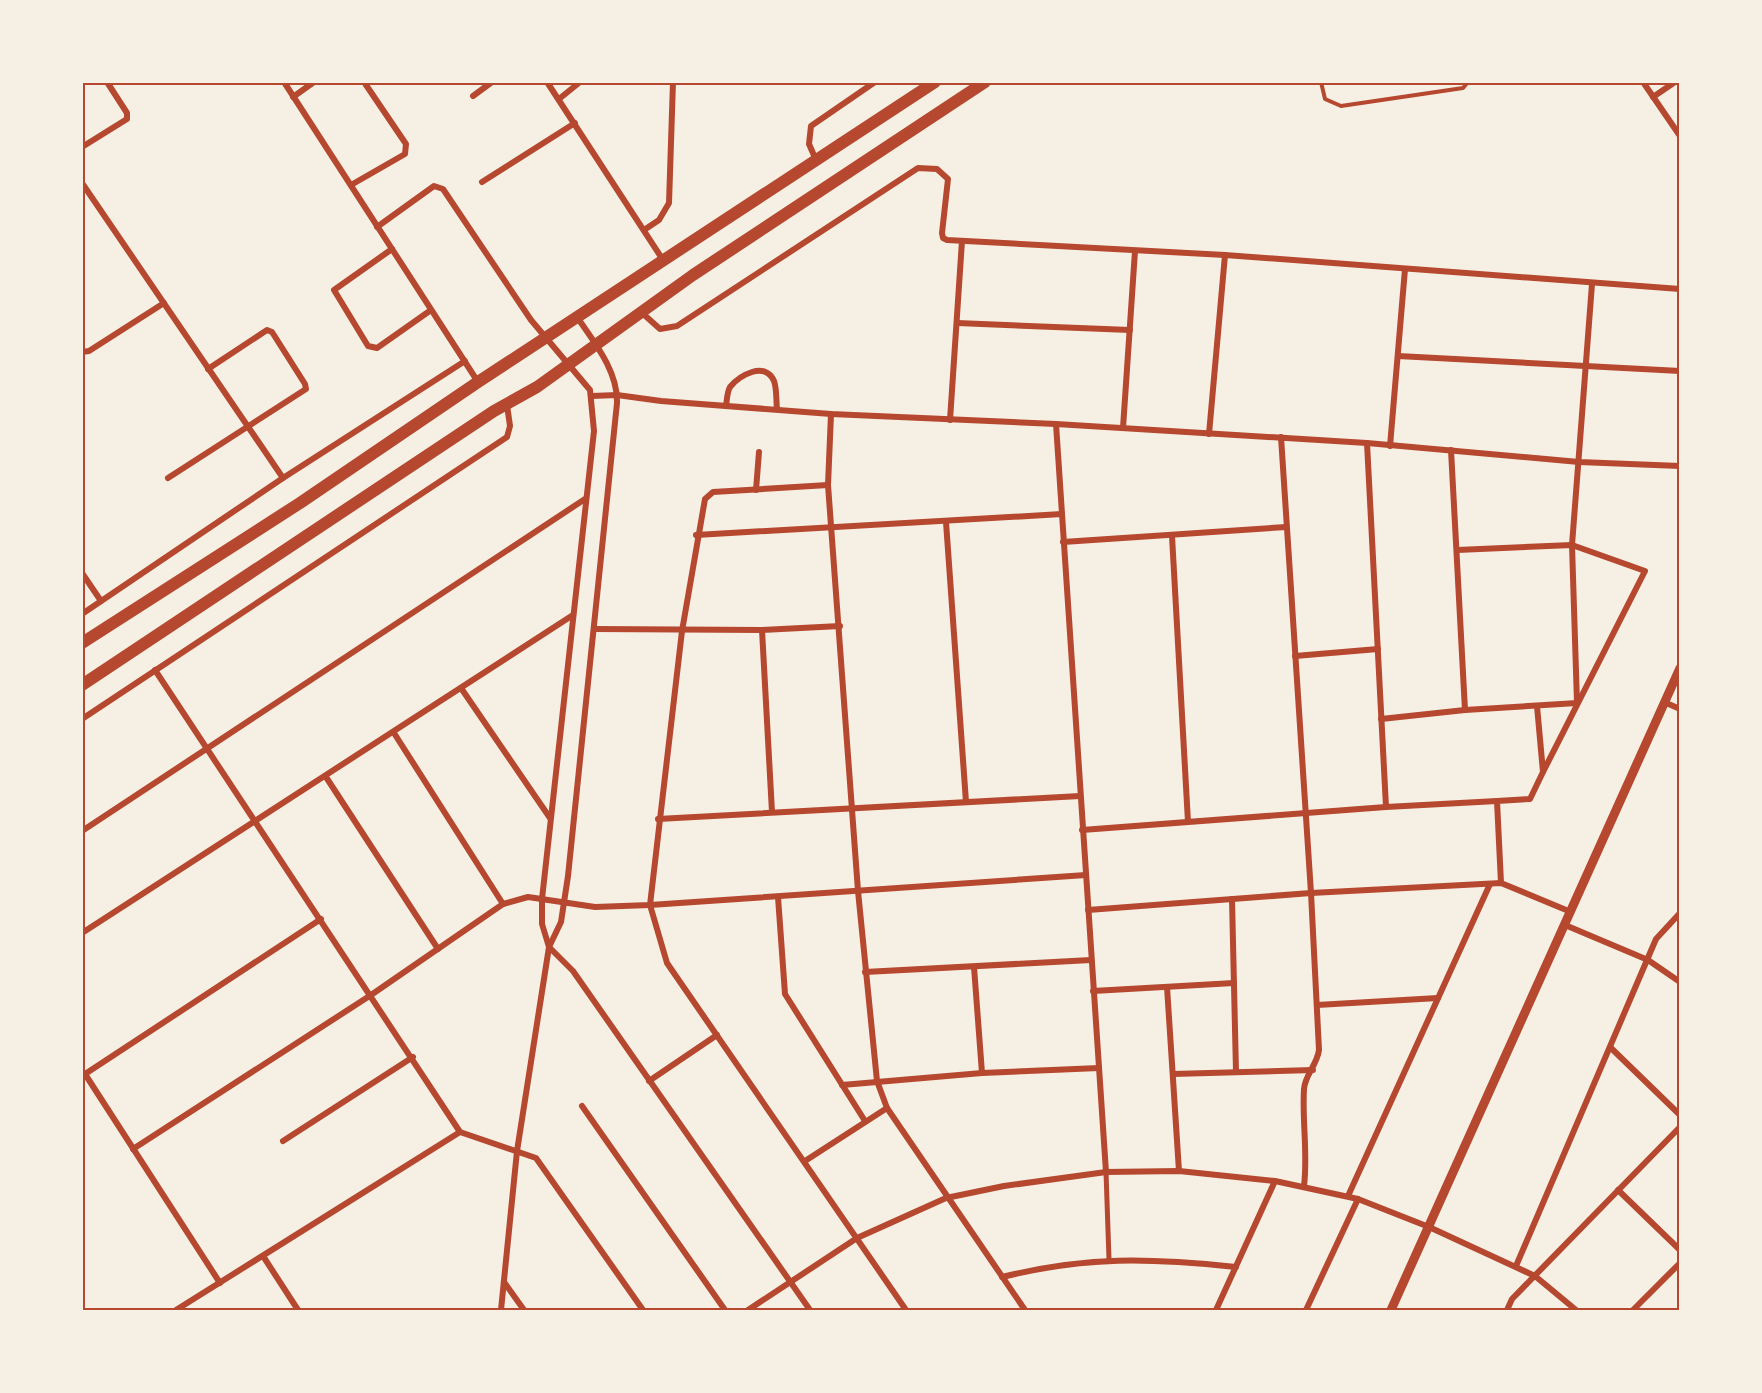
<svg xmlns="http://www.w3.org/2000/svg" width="1762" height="1393" viewBox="0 0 1762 1393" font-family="Montserrat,sans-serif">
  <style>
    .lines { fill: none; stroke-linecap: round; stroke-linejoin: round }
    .service { stroke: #b5482f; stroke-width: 4 }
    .pedestrian { stroke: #b5482f; stroke-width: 5 }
    .minor { stroke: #b5482f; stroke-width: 6 }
    .tertiary { stroke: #b5482f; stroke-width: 9 }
    .primary { stroke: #b5482f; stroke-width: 12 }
    .neatline { fill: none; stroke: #b5482f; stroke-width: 2 }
  </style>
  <rect width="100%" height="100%" fill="#f6efe4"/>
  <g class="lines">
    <polyline class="service" points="1321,82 1325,99 1341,106 1463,88 1468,82"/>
    <polyline class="pedestrian" points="1106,1172 1109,1259"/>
    <g class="minor">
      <polyline points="284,82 478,382"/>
      <polyline points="547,82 663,260"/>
      <polyline points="1643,82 1680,136"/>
      <polyline points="473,96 492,82"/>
      <polyline points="293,97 314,82"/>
      <polyline points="1653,97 1675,82"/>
      <polyline points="559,99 580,82"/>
      <polyline points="82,147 127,119 127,113 107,82"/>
      <polyline points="816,160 809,144 811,126 875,82"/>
      <polyline points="482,182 575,123"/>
      <polyline points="82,183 283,478"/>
      <polyline points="351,185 405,154 406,144 364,82"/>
      <polyline points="377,227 434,186 443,189 531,320 590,390 594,431 542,899 542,924 549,947 573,971 810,1310"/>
      <polyline points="644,230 659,220 669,203 673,82"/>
      <polyline points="392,249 334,290 368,346 377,348 431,310"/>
      <polyline points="641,312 660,329 677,326 918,168 937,169 948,179 942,233 943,238 947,240 1225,255 1680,289"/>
      <polyline points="957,323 1130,330"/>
      <polyline points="82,352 89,351 164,303"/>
      <polyline points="1398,356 1680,371"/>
      <polyline points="592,396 617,395 661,401 831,414 1056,424 1367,443 1579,462 1680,466"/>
      <path d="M 726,406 C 727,400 727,392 730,387 C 739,376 765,360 774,381 C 777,389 776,401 777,409"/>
      <polyline points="831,414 828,485 858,891 877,1081 887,1108 1025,1310"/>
      <polyline points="950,420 962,241"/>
      <polyline points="1056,424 1106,1172"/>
      <polyline points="1123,428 1135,251"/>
      <polyline points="1209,434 1225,255"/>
      <path d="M 1281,437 L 1311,893 L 1319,1050 C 1317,1065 1305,1075 1304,1089 C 1302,1121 1308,1154 1304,1186"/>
      <polyline points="1367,443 1386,807 1497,801"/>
      <polyline points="1390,446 1405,269"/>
      <polyline points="1451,450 1465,710"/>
      <polyline points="168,478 306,389 305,384 272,332 267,330 208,369"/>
      <polyline points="828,485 713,492 705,499 682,631 650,905 667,963 906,1310"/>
      <polyline points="756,490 759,452"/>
      <polyline points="946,522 966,802"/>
      <polyline points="696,535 1062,514"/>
      <polyline points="1172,536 1188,822"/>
      <polyline points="1063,542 1286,527"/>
      <polyline points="1457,550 1572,545 1645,571 1543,772"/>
      <polyline points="82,573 101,601"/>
      <polyline points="82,614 283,478 465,361"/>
      <polyline points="595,629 762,630 840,626"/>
      <polyline points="762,630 772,812"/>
      <polyline points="1295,656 1378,649"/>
      <polyline points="155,670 460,1132 536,1158 643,1310"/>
      <polyline points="461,688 550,818"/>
      <polyline points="1664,702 1680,709"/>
      <polyline points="82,719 507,437 510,426 507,405"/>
      <polyline points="1381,719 1465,710 1577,703 1572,545 1592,284"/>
      <polyline points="394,733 503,904"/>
      <polyline points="326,777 438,949"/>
      <polyline points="658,819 1080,796"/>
      <polyline points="1082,830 1386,807"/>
      <polyline points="82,831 585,499"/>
      <polyline points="1501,883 1497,801 1530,799 1543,772 1537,706"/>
      <polyline points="778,897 785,994 865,1121"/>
      <polyline points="1232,899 1236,1072"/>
      <polyline points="1088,910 1311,893 1501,883 1571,912"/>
      <polyline points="1565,925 1648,960 1680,982"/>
      <polyline points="82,933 573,615"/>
      <polyline points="974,967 982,1073"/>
      <polyline points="865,972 1091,960"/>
      <polyline points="1167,987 1179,1171"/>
      <polyline points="1093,991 1234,983"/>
      <polyline points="1317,1005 1438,998"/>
      <polyline points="1611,1048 1680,1115"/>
      <polyline points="85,1074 220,1283"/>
      <polyline points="1173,1074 1313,1070"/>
      <polyline points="82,1076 321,919"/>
      <polyline points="649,1081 717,1035"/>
      <polyline points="842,1085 982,1073 1099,1068"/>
      <polyline points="582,1106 725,1310"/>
      <polyline points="283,1141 413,1057"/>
      <polyline points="133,1149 371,995 503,904 528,897 595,907 650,905 1086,875"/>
      <polyline points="805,1161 887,1108"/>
      <polyline points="1618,1190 1680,1250"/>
      <polyline points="1348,1196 1490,884"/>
      <polyline points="263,1256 298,1310"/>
      <polyline points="1516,1266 1656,939 1680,913"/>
      <path d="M 1002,1277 C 1088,1256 1148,1258 1236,1267"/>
      <polyline points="504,1282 524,1310"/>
      <polyline points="176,1310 460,1132"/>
      <path d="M 501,1310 L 517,1151 L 549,947 L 561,922 L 568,876 L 617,403 C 618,371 594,342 577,317"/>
      <polyline points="748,1310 857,1238 946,1198 1004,1186 1106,1172 1179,1171 1275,1181 1358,1199 1429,1227 1535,1276 1576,1310"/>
      <polyline points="1216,1310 1275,1181"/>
      <polyline points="1306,1310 1358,1199"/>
      <polyline points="1507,1310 1512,1299 1680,1127"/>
      <polyline points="1633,1310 1680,1263"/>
    </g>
    <polyline class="tertiary" points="1391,1310 1680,668"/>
    <g class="primary">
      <polyline points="82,643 300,503 478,382 935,82"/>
      <polyline points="82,685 494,411 537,387 693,275 985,82"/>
    </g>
  </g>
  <rect width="1762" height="1393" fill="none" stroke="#f6efe4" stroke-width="168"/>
  <rect x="84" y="84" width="1594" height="1225" class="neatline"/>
</svg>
